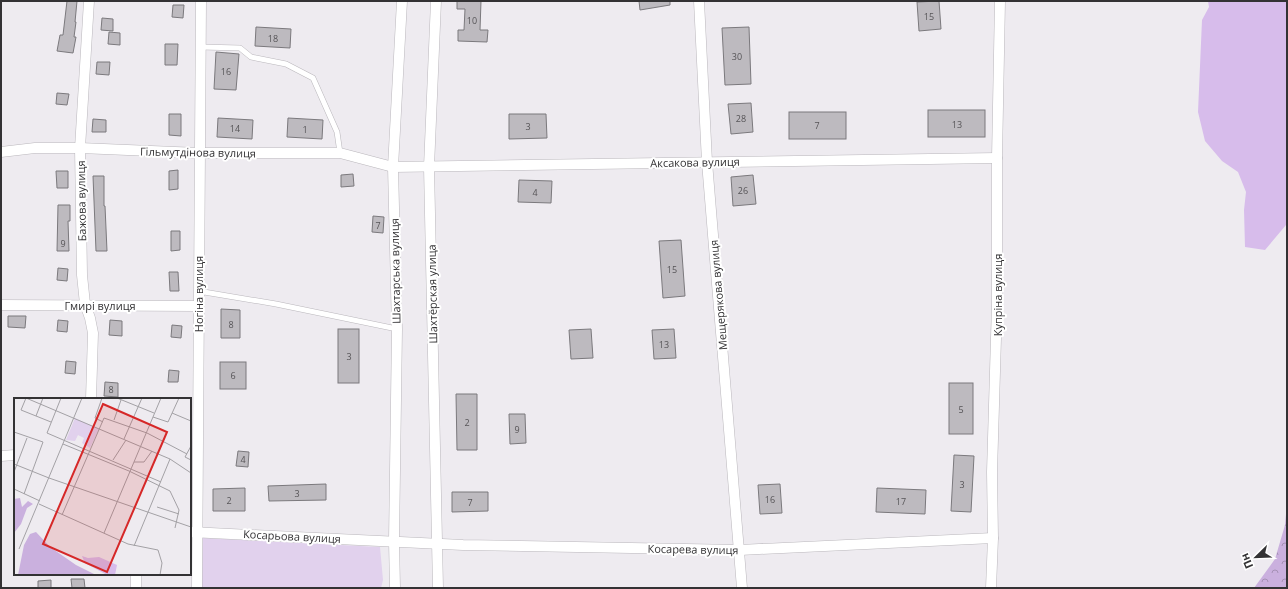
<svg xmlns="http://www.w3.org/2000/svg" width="1288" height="589" viewBox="0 0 1288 589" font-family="'Open Sans',sans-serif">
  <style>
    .forest { fill: url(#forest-crowns) }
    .green { fill: #e1d1ed }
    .water { fill: #d7bceb }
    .building { fill: #bdbabf; stroke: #7b797d }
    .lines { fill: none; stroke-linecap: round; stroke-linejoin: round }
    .service-casing { stroke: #bab7bc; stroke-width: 6 }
    .minor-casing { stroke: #bab7bc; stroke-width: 11 }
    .service { stroke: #fff; stroke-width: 5 }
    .minor { stroke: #fff; stroke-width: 10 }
    .labels { text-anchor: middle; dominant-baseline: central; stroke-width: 4; stroke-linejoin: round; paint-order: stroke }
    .number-label { font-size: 9px; fill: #565457 }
    .street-label { font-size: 11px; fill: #333234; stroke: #fff }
    .inset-road { fill: none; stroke: #a3a1a5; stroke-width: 1 }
    .view { fill: #d62828; fill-opacity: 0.15; stroke: #d62828; stroke-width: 2 }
    .inset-edge { fill: none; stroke: #333234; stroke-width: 2 }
  </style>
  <defs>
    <pattern id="forest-crowns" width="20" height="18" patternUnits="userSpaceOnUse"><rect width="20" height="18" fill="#cab0de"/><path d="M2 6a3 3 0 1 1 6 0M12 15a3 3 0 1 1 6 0" fill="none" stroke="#a590b5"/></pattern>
  </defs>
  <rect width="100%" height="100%" fill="#eeebf0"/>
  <polygon class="forest" points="1287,503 1287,588 1254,588 1275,559 1285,525"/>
  <polygon class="green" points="202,538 380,547 383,580 381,588 202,588"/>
  <polygon class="water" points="1208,1 1287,1 1287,222 1286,225 1265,250 1245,247 1244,210 1246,192 1238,172 1222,161 1205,141 1198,112 1202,20 1209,7"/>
  <g class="building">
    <polygon points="67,1 77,1 75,22 76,22 74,37 76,37 73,53 57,51 60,35 63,35"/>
    <polygon points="457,1 481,1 480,30 488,30 487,42 458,41 458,30 464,30 465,9 457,9"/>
    <polygon points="639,1 670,1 670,5 640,10"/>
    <polygon points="939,1 941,29 919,31 917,2"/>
    <polygon points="173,5 184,5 183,18 172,17"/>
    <polygon points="102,18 113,19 113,31 101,30"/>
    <polygon points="256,27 291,29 290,48 255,46"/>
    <polygon points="749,27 751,84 725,85 722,28"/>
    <polygon points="109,32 120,33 120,45 108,44"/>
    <polygon points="165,44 178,44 177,65 165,65"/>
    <polygon points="216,52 239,54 236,90 214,89"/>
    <polygon points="97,62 110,62 109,75 96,74"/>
    <polygon points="57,93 69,94 67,105 56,104"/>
    <polygon points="751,103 753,132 731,134 728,104"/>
    <rect x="928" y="110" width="57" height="27"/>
    <rect x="789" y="112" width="57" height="27"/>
    <polygon points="169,114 181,114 181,136 169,135"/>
    <polygon points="509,114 546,114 547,138 509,139"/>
    <polygon points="218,118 253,120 252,139 217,137"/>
    <polygon points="288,118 323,120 322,139 287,137"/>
    <polygon points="93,119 106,120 106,132 92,132"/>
    <polygon points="178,170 178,189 169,190 169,171"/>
    <polygon points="56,171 68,171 68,188 57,188"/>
    <polygon points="353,174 354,186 341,187 341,175"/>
    <polygon points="753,175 756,204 733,206 731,177"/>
    <polygon points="93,176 104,176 104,206 105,206 107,251 96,251"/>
    <polygon points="519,180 552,181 551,203 518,202"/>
    <polygon points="58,205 70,205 70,221 68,221 69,251 57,251"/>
    <polygon points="373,216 384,217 383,233 372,232"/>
    <polygon points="171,231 180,231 180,250 171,251"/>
    <polygon points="681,240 685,296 663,298 659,241"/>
    <polygon points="58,268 68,269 67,281 57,280"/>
    <polygon points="169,272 178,272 179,291 170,291"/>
    <polygon points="221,309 240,310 240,338 221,338"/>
    <polygon points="8,316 26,316 25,328 8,327"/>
    <polygon points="58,320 68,321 67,332 57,331"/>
    <polygon points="110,320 122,321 122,336 109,335"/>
    <polygon points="172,325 182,326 181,338 171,337"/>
    <rect x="338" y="329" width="21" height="54"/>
    <polygon points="591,329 593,358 571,359 569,330"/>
    <polygon points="674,329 676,358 654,359 652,330"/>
    <polygon points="66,361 76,362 75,374 65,373"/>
    <rect x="220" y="362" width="26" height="27"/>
    <polygon points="169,370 179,371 178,382 168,382"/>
    <polygon points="105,382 118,383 118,397 104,396"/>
    <rect x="949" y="383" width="24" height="51"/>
    <polygon points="456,394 477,394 477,450 457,450"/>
    <polygon points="509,414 525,414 526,443 510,444"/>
    <polygon points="238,451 249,452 248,467 236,466"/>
    <polygon points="954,455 974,456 971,512 951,511"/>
    <polygon points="326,484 326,500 269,501 268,486"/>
    <polygon points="780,484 782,513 760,514 758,485"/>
    <polygon points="245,488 245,511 213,511 213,489"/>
    <polygon points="877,488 926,490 925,514 876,512"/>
    <polygon points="452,492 488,492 488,511 452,512"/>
    <polygon points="71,579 84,579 85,588 72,588"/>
    <polygon points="51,580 51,588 38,588 38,581"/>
  </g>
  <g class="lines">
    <g class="service-casing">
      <g id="service">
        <polyline points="201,47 240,48 251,57 286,64 313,78 337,132 340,153"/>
        <polyline points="198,291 276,304 397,329"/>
      </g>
    </g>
    <g class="minor-casing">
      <g id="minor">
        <polyline points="89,1 80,148 82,275 85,304 90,318 93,333 91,399"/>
        <polyline points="436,1 429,167 438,588"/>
        <polyline points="699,1 707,162 742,588"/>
        <polyline points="1,152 35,148 80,148 199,153 340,153 393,167 997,158"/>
        <polyline points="1,305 198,306"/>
        <polyline points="1,456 15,455"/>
        <polyline points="190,532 463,545 740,550 993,538"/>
        <polyline points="136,588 136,574"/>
        <polyline points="197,588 201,1"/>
        <polyline points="395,588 394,541 397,329 393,167 402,1"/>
        <polyline points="991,588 993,538 992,472 997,304 997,158 1000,1"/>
      </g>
    </g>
    <use href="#service" class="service"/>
    <use href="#minor" class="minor"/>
  </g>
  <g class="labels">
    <g class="number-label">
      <text x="929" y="16">15</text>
      <text x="472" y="20">10</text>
      <text x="273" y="38">18</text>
      <text x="737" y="56">30</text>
      <text x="226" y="71">16</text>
      <text x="741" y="118">28</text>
      <text x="957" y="124">13</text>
      <text x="817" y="125">7</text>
      <text x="528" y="126">3</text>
      <text x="235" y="128">14</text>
      <text x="305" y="129">1</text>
      <text x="743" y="190">26</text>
      <text x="535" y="192">4</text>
      <text x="378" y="225">7</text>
      <text x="63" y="243">9</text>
      <text x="672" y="269">15</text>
      <text x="231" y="324">8</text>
      <text x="664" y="344">13</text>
      <text x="349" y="356">3</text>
      <text x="233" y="375">6</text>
      <text x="111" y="389">8</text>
      <text x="961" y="409">5</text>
      <text x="467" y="422">2</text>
      <text x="517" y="429">9</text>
      <text x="243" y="459">4</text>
      <text x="962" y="484">3</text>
      <text x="297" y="493">3</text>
      <text x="770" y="499">16</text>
      <text x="229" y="500">2</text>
      <text x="901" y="501">17</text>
      <text x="470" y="502">7</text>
    </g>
    <g class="street-label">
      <text transform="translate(198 152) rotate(1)">Гільмутдінова вулиця</text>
      <text transform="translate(695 162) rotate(-1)">Аксакова вулиця</text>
      <text transform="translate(81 201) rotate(-91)">Бажова вулиця</text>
      <text transform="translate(395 271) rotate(-91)">Шахтарська вулиця</text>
      <text transform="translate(198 294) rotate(-90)">Ногіна вулиця</text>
      <text transform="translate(432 294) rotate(-91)">Шахтёрская улица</text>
      <text transform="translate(718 295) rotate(-95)">Мещерякова вулиця</text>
      <text transform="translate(997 295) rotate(-90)">Купріна вулиця</text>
      <text x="100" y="305">Гмирі вулиця</text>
      <text transform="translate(292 536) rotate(3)">Косарьова вулиця</text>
      <text transform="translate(693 549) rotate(1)">Косарева вулиця</text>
    </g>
  </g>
  <g transform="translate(14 398)">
    <rect width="177" height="177" fill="#eeebf0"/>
    <path d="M 6,100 L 8,109 L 14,103 L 19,106 L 13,110 L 7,126 L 0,135 L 0,101 ZM 22,134 L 36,149 L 62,167 L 82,177 L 4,177 L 10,147 L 16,136 Z" fill="#cab0de"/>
    <path d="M 61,20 L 85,31 L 76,50 L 68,45 L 70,40 L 64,37 L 61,43 L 52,42 Z" fill="#e1d1ed"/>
    <path d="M 68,158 L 74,160 L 85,159 L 103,167 L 101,177 L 93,177 L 71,165 Z" fill="#d7bceb"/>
    <path class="inset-road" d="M 12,0 L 156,61 L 177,75M 12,0 L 7,12 L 37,24M 47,0 L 33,35 L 147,84M 88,0 L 81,20 L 89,24M 103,0 L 140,15M 158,15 L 177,23M 22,18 L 29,0M 139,19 L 154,24 L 165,0M 100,22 L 107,2M 0,34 L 29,44 L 10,96M 110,41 L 128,0M 49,46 L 115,73 L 156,93 L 165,112 L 161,130M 177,48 L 171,59 L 177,62M 99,62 L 112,42M 120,64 L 130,64 L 138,53M 0,66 L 35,80 L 177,129M 0,74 L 13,40M 0,91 L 26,103M 25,106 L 114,146 L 144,152 L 148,165 L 146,177M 143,109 L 165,116M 48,117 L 90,20 L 133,35 L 173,56M 90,135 L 147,0M 120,148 L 156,61M 5,151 L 68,0"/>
    <path class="view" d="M 89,6 L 153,34 L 93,174 L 29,146 Z"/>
    <rect width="177" height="177" class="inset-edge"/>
  </g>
  <rect width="1288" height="589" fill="none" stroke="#333234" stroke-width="4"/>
  <g transform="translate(1256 557) rotate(247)" stroke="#ffffff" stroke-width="3" paint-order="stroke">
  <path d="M0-3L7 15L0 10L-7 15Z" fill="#333234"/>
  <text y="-6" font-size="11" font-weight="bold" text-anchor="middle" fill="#333234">Пн</text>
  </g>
</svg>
